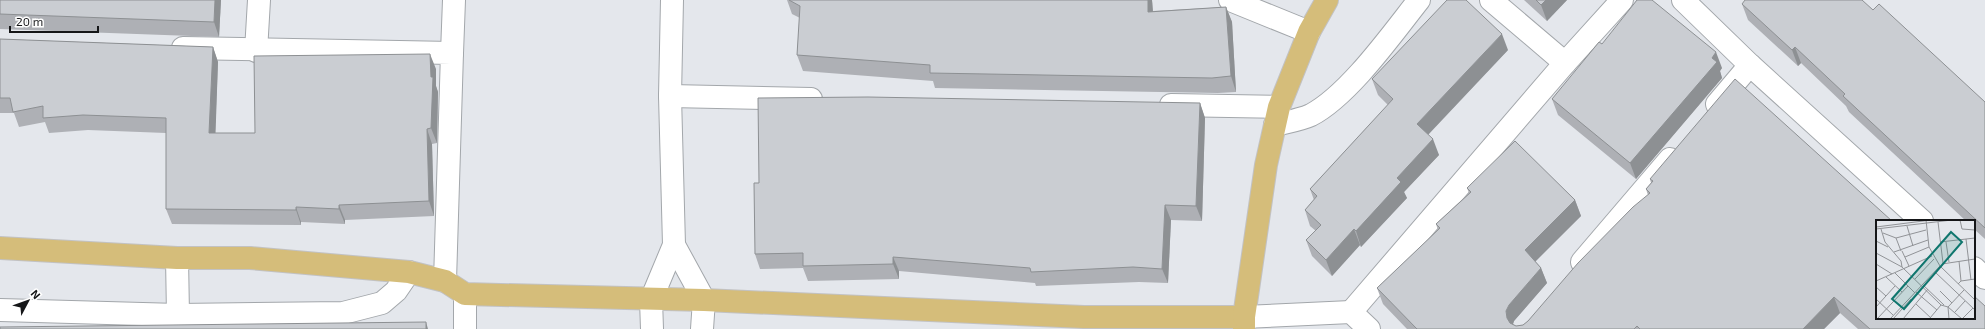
<svg xmlns="http://www.w3.org/2000/svg" width="1985" height="329" viewBox="0 0 1985 329" font-family="'Exo 2',sans-serif">
  <style>
    .lines { fill: none; stroke-linecap: round; stroke-linejoin: round }
    .minor-casing { stroke: #a3a7ab; stroke-width: 24 }
    .major-casing { stroke: #c2c2c3; stroke-width: 24 }
    .minor { stroke: #fff; stroke-width: 22 }
    .major { stroke: #d5bd7a; stroke-width: 22 }
    .wall { fill: #aeb0b5 }
    .shaded-wall { fill: #8d9093 }
    .building { fill: #cacdd2; stroke: #8d9093 }
    .inset-road { fill: none; stroke: #919397; stroke-width: 1 }
    .view { fill: #0f766e; fill-opacity: 0.15; stroke: #0f766e; stroke-width: 2 }
    .inset-edge { fill: none; stroke: #151618; stroke-width: 2 }
  </style>
  <rect width="100%" height="100%" fill="#e4e7ec"/>
  <g class="lines">
    <g class="minor-casing">
      <g id="minor">
        <polyline points="1230,0 1309,32"/>
        <polyline points="1491,0 1565,63"/>
        <polyline points="1683,0 1750,65 1922,221"/>
        <polyline points="183,48 452,53 445,281"/>
        <polyline points="256,51 259,0"/>
        <polyline points="452,53 454,0"/>
        <polyline points="670,96 811,99"/>
        <polyline points="1717,104 1750,65"/>
        <polyline points="1171,105 1279,107"/>
        <path d="M 1275,125 C 1287,122 1300,120 1311,115 C 1349,95 1392,34 1419,0"/>
        <polyline points="674,245 704,300 702,329"/>
        <polyline points="177,258 178,315"/>
        <polyline points="1582,262 1670,159"/>
        <polyline points="1974,268 1985,278"/>
        <polyline points="465,294 465,329"/>
        <polyline points="0,310 178,315 343,313 382,303 396,291 409,272"/>
        <polyline points="1351,312 1565,63 1622,0"/>
        <polyline points="1244,317 1351,312 1369,329"/>
        <polyline points="652,329 651,300 674,245 670,96 672,0"/>
      </g>
    </g>
    <g class="major-casing">
      <g id="major">
        <polyline points="0,248 177,258 250,258 409,272 445,281 465,294 704,300 1084,317 1244,317 1244,329"/>
        <polyline points="1244,317 1266,165 1279,107 1309,32 1327,0"/>
      </g>
    </g>
    <use href="#minor" class="minor"/>
    <use href="#major" class="major"/>
  </g>
  <g class="wall">
    <polygon points="0,0 221,0 219,37 0,29"/>
    <polygon points="787,0 1152,0 1153,11 1226,7 1232,22 1236,92 1218,93 935,88 933,81 803,71 797,55 800,18 792,14"/>
    <polygon points="1524,0 1567,0 1547,21"/>
    <polygon points="1742,4 1873,10 1985,102 1985,239 1974,229 1974,221 1966,221 1849,112 1846,106 1801,63 1798,66 1748,20"/>
    <polygon points="0,39 213,47 218,62 215,133 255,133 436,69 436,86 438,92 437,143 432,144 434,216 345,220 345,224 301,222 301,225 172,224 166,209 166,133 88,130 49,133 45,122 19,127 14,113 0,113"/>
    <polygon points="1602,44 1722,68 1720,71 1722,78 1636,179 1558,115 1552,99"/>
    <polygon points="1508,50 1428,135 1439,155 1404,192 1407,198 1361,247 1360,245 1332,276 1312,256 1306,240 1316,231 1310,226 1305,210 1314,200 1310,189 1388,105 1378,95 1372,79"/>
    <polygon points="1200,103 1205,118 1202,221 1171,220 1168,283 1139,282 1036,286 1035,283 899,271 899,279 808,281 803,268 760,269 755,254 759,183"/>
    <polygon points="1650,179 1985,329 1858,329 1840,313 1824,329 1407,329 1383,304 1377,288 1438,230 1436,224 1469,193 1467,188 1575,200 1581,216 1535,261 1541,268 1547,283 1514,321 1513,324 1516,326 1523,325 1528,321 1648,195 1646,189 1651,183"/>
  </g>
  <g class="shaded-wall">
    <polygon points="215,0 221,0 219,37 214,22"/>
    <polygon points="1148,0 1152,0 1154,27 1148,12"/>
    <polygon points="1546,0 1567,0 1547,21 1541,5"/>
    <polygon points="1226,7 1232,22 1236,92 1231,76"/>
    <polygon points="1502,34 1508,50 1423,140 1417,124"/>
    <polygon points="213,47 218,62 215,148 209,133"/>
    <polygon points="1795,47 1801,63 1798,66 1792,50"/>
    <polygon points="1716,52 1722,68 1720,71 1722,78 1636,179 1630,163"/>
    <polygon points="430,54 436,69 436,86 438,92 437,143 431,128"/>
    <polygon points="1200,103 1205,118 1202,221 1196,206"/>
    <polygon points="427,129 432,144 434,216 429,201"/>
    <polygon points="1433,139 1439,155 1404,192 1407,198 1361,247 1356,231 1397,178"/>
    <polygon points="1575,200 1581,216 1531,266 1525,250"/>
    <polygon points="339,205 345,220 345,224 339,209"/>
    <polygon points="1165,205 1171,220 1168,283 1162,269"/>
    <polygon points="296,207 301,222 301,225 296,210"/>
    <polygon points="1354,229 1360,245 1332,276 1326,260"/>
    <polygon points="893,257 899,271 899,279 893,264"/>
    <polygon points="1541,268 1547,283 1514,321 1512,327 1507,318 1506,311 1509,305"/>
    <polygon points="1834,297 1840,313 1824,329 1803,329"/>
    <polygon points="426,322 428,329 426,329"/>
  </g>
  <g class="building">
    <polygon points="0,0 215,0 214,22 0,14"/>
    <polygon points="789,0 1148,0 1148,12 1226,7 1231,76 1212,78 930,73 930,65 797,55 800,6"/>
    <polygon points="1447,0 1466,0 1502,34 1417,124 1433,139 1397,178 1401,182 1356,231 1354,229 1326,260 1306,240 1321,225 1305,210 1317,196 1310,189 1393,99 1372,79"/>
    <polygon points="1536,0 1546,0 1541,5"/>
    <polygon points="1637,0 1652,0 1716,52 1712,58 1717,62 1630,163 1552,99 1599,42 1602,44"/>
    <polygon points="1745,0 1862,0 1873,10 1879,4 1985,102 1985,228 1843,96 1845,94 1795,47 1792,50 1742,4"/>
    <polygon points="0,39 213,47 209,133 255,133 254,56 430,54 431,77 433,77 431,128 427,129 429,201 339,205 339,209 296,207 296,210 166,209 166,118 83,115 43,118 43,106 13,112 10,98 0,98"/>
    <polygon points="1735,79 1892,221 1877,221 1877,318 1974,318 1974,296 1985,306 1985,329 1870,329 1834,297 1803,329 1640,329 1637,326 1634,329 1417,329 1377,288 1440,228 1436,224 1471,192 1467,188 1515,141 1575,200 1525,250 1541,268 1509,305 1506,311 1507,318 1510,323 1516,326 1523,325 1528,321 1578,263 1633,207 1650,193 1646,189 1653,181 1650,179"/>
    <polygon points="868,97 1200,103 1196,206 1165,205 1162,269 1133,267 1031,272 1030,268 893,257 893,264 803,266 803,253 755,254 754,183 759,183 758,98"/>
    <polygon points="426,322 426,329 0,329 0,327"/>
  </g>
  <g transform="translate(1876 220)">
    <rect width="99" height="99" fill="#e4e7ec"/>
    <path class="inset-road" d="M 50,0 L 53,27 L 64,46M 84,0 L 86,9 L 99,10M 62,2 L 67,43M 31,6 L 37,26M 0,7 L 55,0M 0,9 L 76,0M 5,9 L 9,22 L 25,41 L 26,47 L 65,85 L 72,87 L 86,99 L 97,88M 7,13 L 20,18 L 25,31M 20,18 L 50,10M 90,19 L 95,60M 0,21 L 12,27M 64,22 L 99,18M 70,22 L 73,42M 26,31 L 33,46M 18,32 L 52,20M 0,33 L 26,47M 29,37 L 53,27M 0,44 L 16,54M 66,44 L 99,39M 59,52 L 99,90M 19,53 L 32,66M 10,57 L 26,72M 39,59 L 58,39M 0,61 L 56,36M 85,61 L 99,59M 46,64 L 68,85M 82,64 L 85,61 L 83,41M 0,67 L 10,76M 64,71 L 76,83M 40,72 L 61,90M 0,79 L 17,95M 40,84 L 56,99M 0,87 L 19,66M 79,92 L 89,81M 54,98 L 65,85M 1,99 L 32,66 L 39,73M 14,99 L 64,46 L 99,80M 17,99 L 35,79M 27,99 L 52,69M 73,99 L 72,87 L 88,70"/>
    <path class="view" d="M 75,12 L 86,22 L 28,89 L 16,79 Z"/>
    <rect width="99" height="99" class="inset-edge"/>
  </g>
  <g transform="translate(28 301) rotate(49)" stroke="#ffffff" stroke-width="3" paint-order="stroke">
  <path d="M0-3L7 15L0 10L-7 15Z" fill="#151618"/>
  <text y="-6" font-size="11" font-weight="bold" text-anchor="middle" fill="#151618">N</text>
  </g>
  <path d="M10 26v6h88v-6" fill="none" stroke="#151618" stroke-width="2"/>
  <text x="16" y="26" font-size="12" fill="#151618" stroke="#ffffff" stroke-width="3" paint-order="stroke">20 m</text>
</svg>
